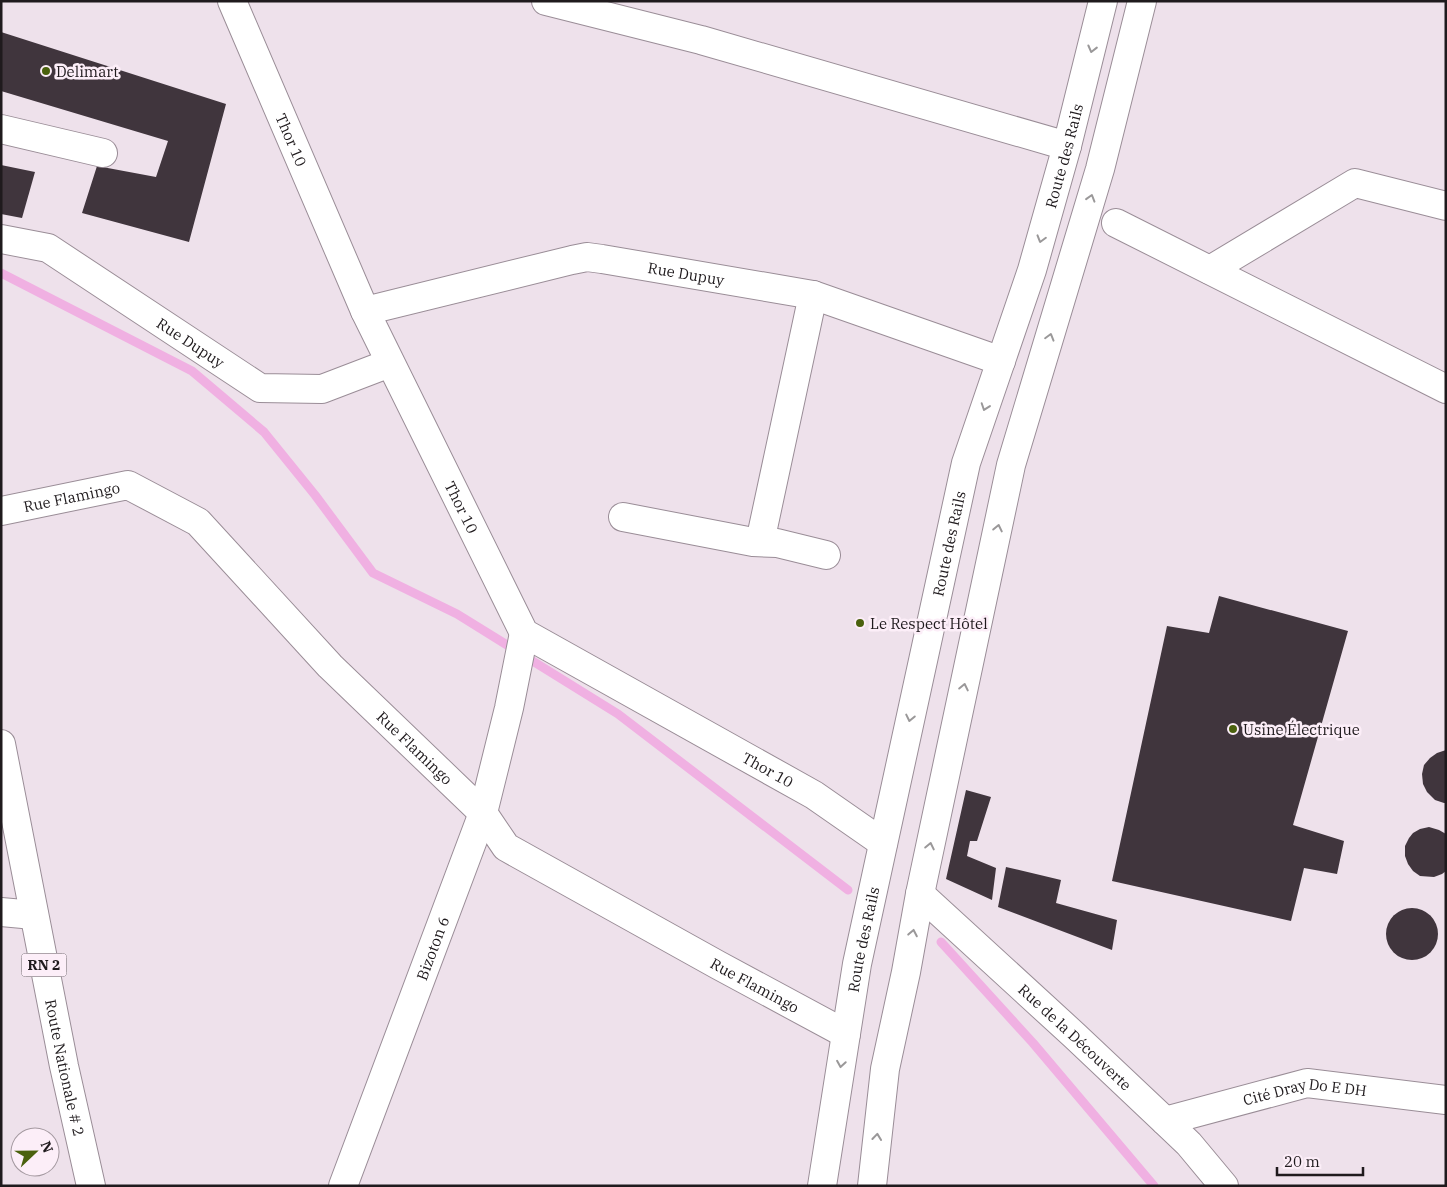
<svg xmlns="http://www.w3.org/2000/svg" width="1447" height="1187" viewBox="0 0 1447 1187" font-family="'IBM Plex Serif',serif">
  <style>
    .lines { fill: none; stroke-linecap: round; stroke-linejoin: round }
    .stream { stroke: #f0b0e2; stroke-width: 9 }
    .building { fill: #40353d }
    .minor-casing { stroke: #9a8d97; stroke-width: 30 }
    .major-casing { stroke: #9a8d97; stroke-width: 30 }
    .minor { stroke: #fff; stroke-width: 28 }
    .major { stroke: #fff; stroke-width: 28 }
    .oneway { stroke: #9a9899 }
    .poi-dot { fill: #4a610d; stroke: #fceef8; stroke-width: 2 }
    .labels { text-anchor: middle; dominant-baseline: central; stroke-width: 5; stroke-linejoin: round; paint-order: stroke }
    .shield { fill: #fceef8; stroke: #615a5f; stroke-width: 1 }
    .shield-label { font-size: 14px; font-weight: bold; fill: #1f1a1d }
    .poi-label { font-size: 15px; fill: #1f1a1d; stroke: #fceef8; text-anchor: start }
    .street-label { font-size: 15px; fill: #1f1a1d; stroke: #fceef8 }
  </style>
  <rect width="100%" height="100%" fill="#eee1eb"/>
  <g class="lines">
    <g class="stream">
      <polyline points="1,273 192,371 264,432 315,495 373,573 457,614 618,714 848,890"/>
      <polyline points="941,942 1033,1043 1154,1186"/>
    </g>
  </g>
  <g class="building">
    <polygon points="1,32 226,104 189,242 82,213 97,166 156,177 168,141 1,91"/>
    <polygon points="1,165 35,172 22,218 1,214"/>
    <polygon points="1219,596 1348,631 1293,825 1344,841 1337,874 1304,868 1291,921 1112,881 1167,626 1209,633"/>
    <polygon points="1446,750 1446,803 1444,803 1435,800 1427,792 1423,784 1422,774 1424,765 1430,758 1437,753"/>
    <polygon points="966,790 991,797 977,841 970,841 967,856 996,868 992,900 946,879"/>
    <polygon points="1429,827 1439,830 1446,834 1446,871 1442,874 1434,877 1420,876 1413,871 1408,864 1405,856 1405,846 1409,838 1413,833 1420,829"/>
    <polygon points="1006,867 1061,880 1056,903 1117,920 1112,950 998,907"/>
    <circle cx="1412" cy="934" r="26"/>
  </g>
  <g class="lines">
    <g class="minor-casing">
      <g id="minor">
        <path id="s1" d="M 232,1 L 365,311 L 524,633 L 814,795 L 883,843"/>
        <polyline points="546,1 701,40 1067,146"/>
        <polyline points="1,129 103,153"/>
        <polyline points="1116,223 1446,389"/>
        <path id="s2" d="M 1,239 L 48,248 L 260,388 L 322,389 L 390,363"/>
        <polyline points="1210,270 1355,183 1446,206"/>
        <path id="s3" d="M 365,311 L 572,260 L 587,257 L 602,259 L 813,295 L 1001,361"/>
        <path id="s4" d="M 1,511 L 128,485 L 198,522 L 330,666 L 483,813 L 506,847 L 718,965 L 846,1034"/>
        <polyline points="623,517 753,542 777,543 826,555"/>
        <polyline points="760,542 813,295"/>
        <path id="s5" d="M 920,894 L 1075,1036 L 1165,1121 L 1189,1144 L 1224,1186"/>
        <polyline points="1,912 34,915"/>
        <path id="s6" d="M 1165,1121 L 1307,1083 L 1446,1100"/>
        <path id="s7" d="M 343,1186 L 483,813 L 509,708 L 524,633"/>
      </g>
    </g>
    <g class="major-casing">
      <g id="major">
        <path id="s8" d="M 1,744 L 64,1066 L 91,1186"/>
        <path id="s9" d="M 822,1186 L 857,964 L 966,463 L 1032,270 L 1067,146 L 1103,1"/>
        <polyline points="872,1186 885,1069 906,972 920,894 1011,465 1100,169 1142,1"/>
      </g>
    </g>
    <use href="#minor" class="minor"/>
    <use href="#major" class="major"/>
  </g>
  <defs><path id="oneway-chevron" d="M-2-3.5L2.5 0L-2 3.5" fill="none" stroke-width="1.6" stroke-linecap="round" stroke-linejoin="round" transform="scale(1.25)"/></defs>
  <g class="oneway">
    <use href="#oneway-chevron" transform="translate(1092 49) rotate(104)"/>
    <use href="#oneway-chevron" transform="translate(1091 198) rotate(-73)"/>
    <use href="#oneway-chevron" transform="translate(1041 239) rotate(106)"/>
    <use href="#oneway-chevron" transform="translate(1050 337) rotate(-74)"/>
    <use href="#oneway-chevron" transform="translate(985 407) rotate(109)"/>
    <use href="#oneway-chevron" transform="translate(998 528) rotate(-78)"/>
    <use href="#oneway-chevron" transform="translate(964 687) rotate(-78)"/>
    <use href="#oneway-chevron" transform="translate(910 718) rotate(102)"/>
    <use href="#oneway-chevron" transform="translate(930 846) rotate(-78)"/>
    <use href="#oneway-chevron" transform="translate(913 933) rotate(-79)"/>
    <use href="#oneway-chevron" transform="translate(841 1064) rotate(99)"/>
    <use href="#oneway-chevron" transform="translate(877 1137) rotate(-84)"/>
  </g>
  <g class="poi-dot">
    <circle cx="46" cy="71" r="5"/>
    <circle cx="860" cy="623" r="5"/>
    <circle cx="1233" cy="729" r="5"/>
  </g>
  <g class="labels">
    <rect class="shield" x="21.5" y="953.5" width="45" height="23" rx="4"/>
    <g class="shield-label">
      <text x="44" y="965">RN 2</text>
    </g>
    <g class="poi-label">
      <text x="56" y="71">Delimart</text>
      <text x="870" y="623">Le Respect Hôtel</text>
      <text x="1243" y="729">Usine Électrique</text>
    </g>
    <g class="street-label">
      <text stroke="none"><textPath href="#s1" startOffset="151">Thor 10</textPath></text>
      <text stroke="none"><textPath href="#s9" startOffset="1060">Route des Rails</textPath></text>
      <text stroke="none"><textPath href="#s3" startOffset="329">Rue Dupuy</textPath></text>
      <text stroke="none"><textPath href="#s2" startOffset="219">Rue Dupuy</textPath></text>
      <text stroke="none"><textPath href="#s4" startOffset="72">Rue Flamingo</textPath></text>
      <text stroke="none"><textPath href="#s1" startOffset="556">Thor 10</textPath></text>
      <text stroke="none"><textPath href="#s9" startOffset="655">Route des Rails</textPath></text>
      <text stroke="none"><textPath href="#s4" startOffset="522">Rue Flamingo</textPath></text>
      <text stroke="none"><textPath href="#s1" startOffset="976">Thor 10</textPath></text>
      <text stroke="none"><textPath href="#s9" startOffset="250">Route des Rails</textPath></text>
      <text stroke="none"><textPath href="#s7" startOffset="254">Bizoton 6</textPath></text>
      <text stroke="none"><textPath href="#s4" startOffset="942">Rue Flamingo</textPath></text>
      <text stroke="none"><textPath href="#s5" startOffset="211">Rue de la Découverte</textPath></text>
      <text stroke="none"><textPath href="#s8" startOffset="330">Route Nationale # 2</textPath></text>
      <text stroke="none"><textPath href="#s6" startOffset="144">Cité Dray Do E DH</textPath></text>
    </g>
  </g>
  <rect width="1447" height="1187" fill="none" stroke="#1f1a1d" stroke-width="5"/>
  <g transform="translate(35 1152) rotate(68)"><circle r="24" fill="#fceef8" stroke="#a499a0"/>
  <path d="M0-4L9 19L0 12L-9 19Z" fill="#4a610d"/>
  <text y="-8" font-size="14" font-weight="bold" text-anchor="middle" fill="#1f1a1d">N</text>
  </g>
  <path d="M1277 1167v8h86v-8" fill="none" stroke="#1f1a1d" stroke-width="2.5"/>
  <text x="1284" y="1167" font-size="15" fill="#1f1a1d" stroke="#fceef8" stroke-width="4" paint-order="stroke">20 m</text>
</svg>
